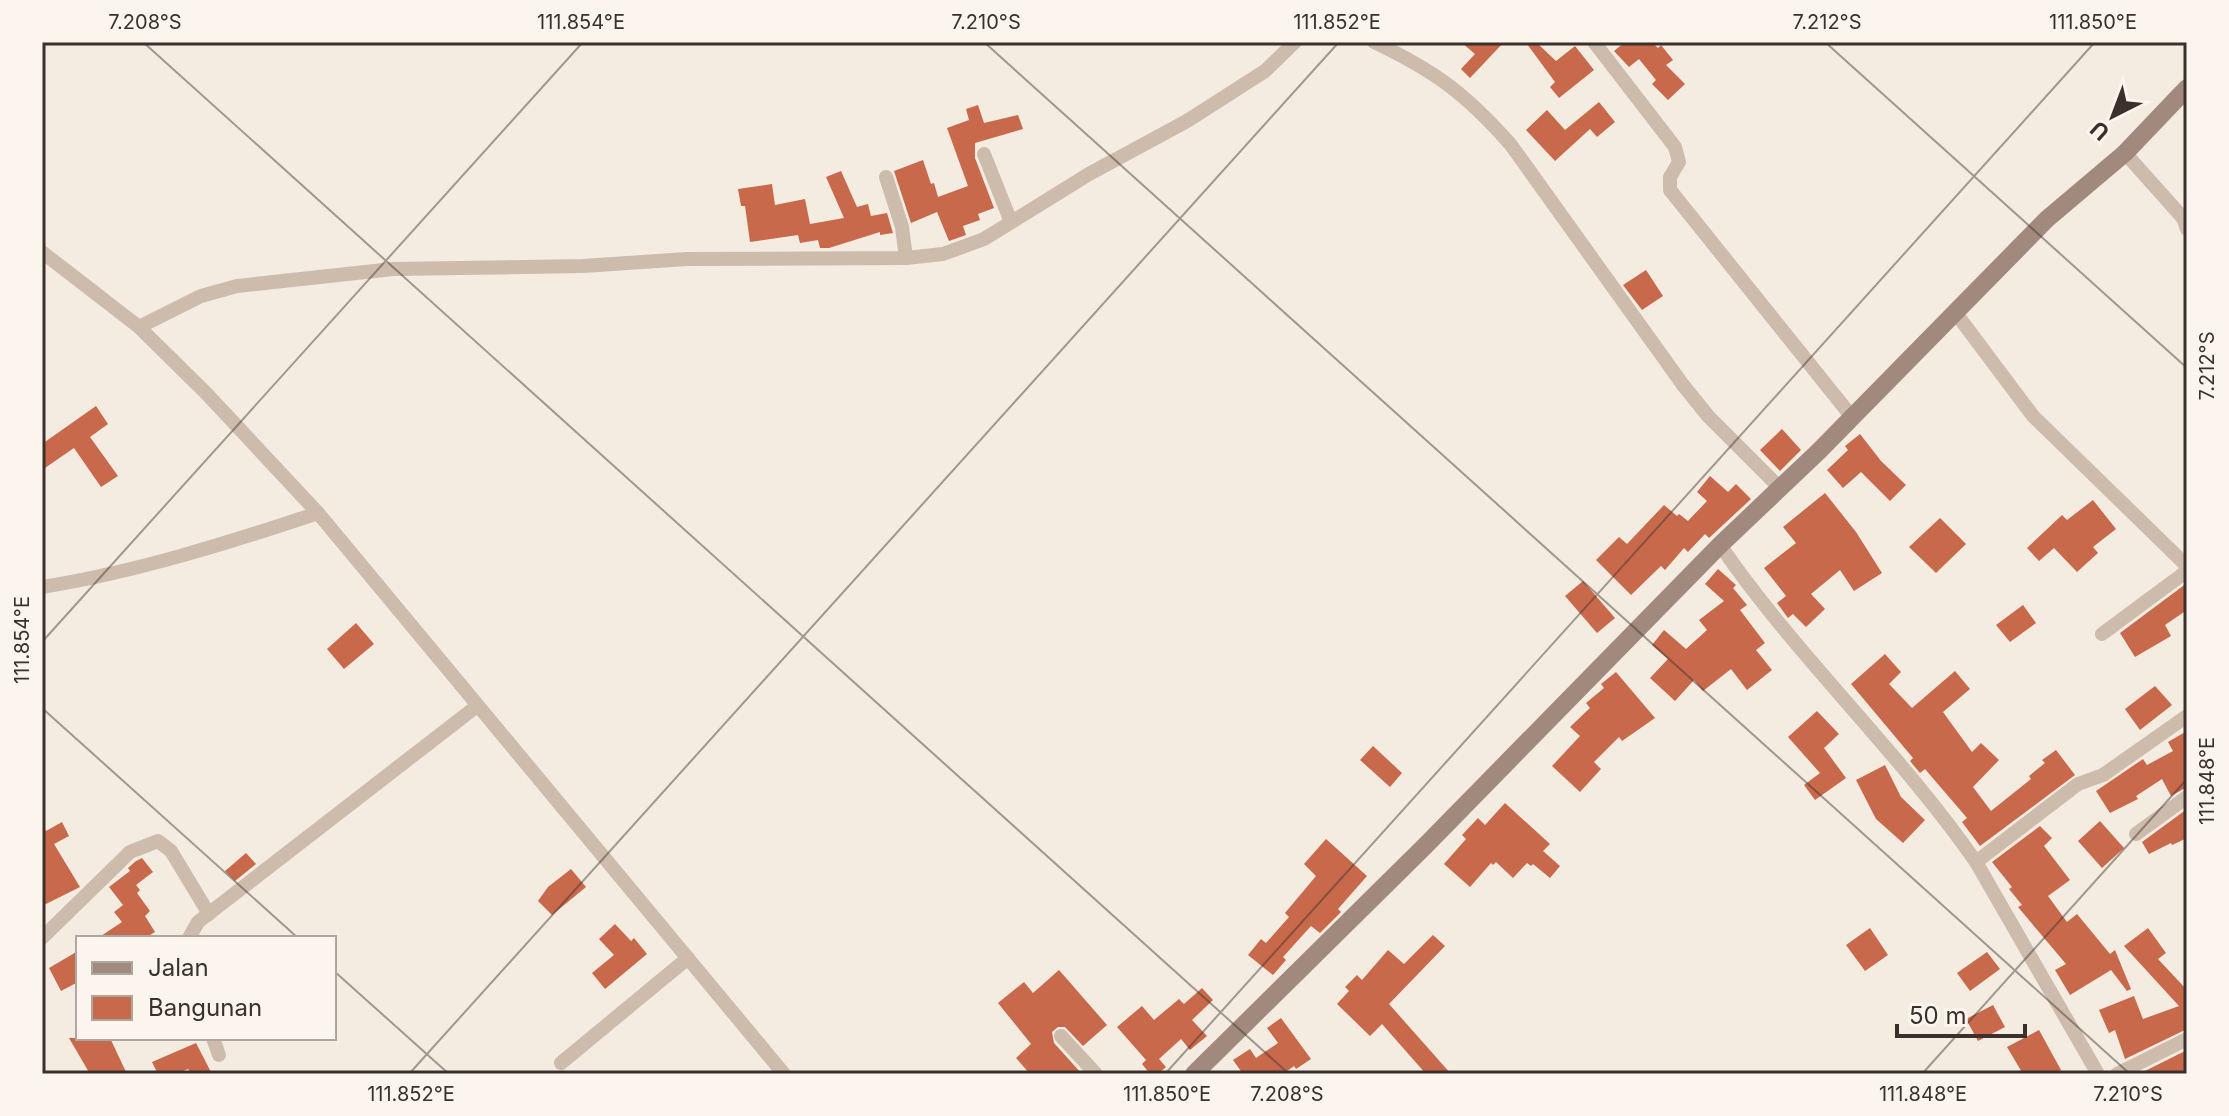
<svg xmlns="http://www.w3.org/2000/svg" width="2229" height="1116" viewBox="0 0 2229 1116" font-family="Inter,sans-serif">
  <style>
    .building { fill: #c8694b }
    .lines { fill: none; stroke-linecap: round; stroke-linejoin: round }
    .street { stroke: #cdbbac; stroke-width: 14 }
    .secondary { stroke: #a18a7d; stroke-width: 18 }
    .ticks { fill: none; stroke: #3b302b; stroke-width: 2; stroke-opacity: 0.45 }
    .neatline { fill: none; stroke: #3b302b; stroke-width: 3 }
    .ticks-label { font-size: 20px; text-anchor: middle; fill: #3b302b }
  </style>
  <rect width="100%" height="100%" fill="#f4ebe1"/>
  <g class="building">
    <polygon points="1461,42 1504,42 1470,78 1461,69 1475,54"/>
    <polygon points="1529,42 1536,42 1556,61 1575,46 1594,70 1559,98 1550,87 1555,82 1527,44"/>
    <polygon points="1625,42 1652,42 1658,48 1661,45 1673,60 1666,65 1685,84 1668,100 1652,84 1656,80 1639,59 1629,67 1614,51"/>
    <polygon points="1599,102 1615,122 1597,137 1590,129 1555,161 1526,130 1547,110 1565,130"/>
    <polygon points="978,105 984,123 1018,115 1023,129 975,143 975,158 994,208 978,214 980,220 963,226 966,235 949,241 937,212 911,223 894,171 923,160 931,184 934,183 938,197 968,186 947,128 969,120 966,109"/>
    <polygon points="841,171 857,207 868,204 871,216 887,213 893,233 880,235 880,232 829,248 820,248 818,240 800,243 798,235 750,242 745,206 741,206 738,189 772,184 775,205 805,199 810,224 844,218 826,177"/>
    <polygon points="1646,270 1663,296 1642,310 1623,285"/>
    <polygon points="96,406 108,424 90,437 118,476 101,487 74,448 42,470 42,444"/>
    <polygon points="1782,429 1801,450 1780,471 1760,450"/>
    <polygon points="1860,434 1881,461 1906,485 1890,501 1861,472 1843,488 1827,470 1848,450 1845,446"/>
    <polygon points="1710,476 1728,492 1736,484 1751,499 1709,538 1705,534 1688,552 1684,548 1665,570 1661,566 1631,595 1596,560 1619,537 1627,544 1664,505 1677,516 1679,514 1688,521 1707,501 1697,492"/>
    <polygon points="1825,493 1856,532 1882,573 1854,591 1840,570 1811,594 1825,609 1806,627 1793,614 1788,618 1777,603 1786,596 1764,568 1796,543 1783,527"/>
    <polygon points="2093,500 2116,529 2093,547 2098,553 2077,572 2054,548 2039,561 2027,548 2062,515 2067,520"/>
    <polygon points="1940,518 1966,544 1936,573 1909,547"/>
    <polygon points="1718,569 1736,585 1733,588 1747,605 1740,610 1765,643 1756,650 1772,670 1747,690 1731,669 1703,691 1694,680 1675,701 1650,678 1668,659 1652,645 1664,630 1686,649 1707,630 1699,620 1724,601 1705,584"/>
    <polygon points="1583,581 1615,618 1597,633 1565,596"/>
    <polygon points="2187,583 2187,610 2165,625 2171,636 2135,657 2120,633"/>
    <polygon points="2023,605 2036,623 2010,642 1996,625"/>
    <polygon points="356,623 374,644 344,669 327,649"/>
    <polygon points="1885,654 1901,672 1889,684 1912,708 1955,671 1970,689 1943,712 1972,752 1981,743 1999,760 1973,787 1991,811 2031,779 2029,776 2045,763 2042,760 2056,750 2075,775 1980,846 1962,822 1967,818 1925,769 1920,773 1910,761 1913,758 1851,684"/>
    <polygon points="1616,672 1655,718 1622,741 1619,737 1594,762 1601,769 1580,792 1552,766 1580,736 1570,727 1590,708 1586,703 1604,688 1601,684"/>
    <polygon points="2155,686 2172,705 2140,730 2125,709"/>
    <polygon points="1817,711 1839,734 1824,748 1846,778 1815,800 1804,785 1820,773 1788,737"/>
    <polygon points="2187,731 2187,787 2171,796 2162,779 2136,796 2138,799 2110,813 2096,791 2143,759 2147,765 2173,751 2168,742"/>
    <polygon points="1373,746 1402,773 1390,787 1360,760"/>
    <polygon points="1885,765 1901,797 1925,820 1903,843 1876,819 1856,780"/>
    <polygon points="1505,803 1550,844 1543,851 1560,866 1550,878 1533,864 1531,866 1527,863 1513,878 1496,862 1493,865 1491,863 1470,887 1444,864 1466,839 1462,835 1478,818 1485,825"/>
    <polygon points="2187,809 2187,838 2172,845 2171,843 2149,854 2142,842"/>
    <polygon points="2100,821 2124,848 2102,868 2078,841"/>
    <polygon points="62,822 69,836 54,844 80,887 42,906 42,824 46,831"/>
    <polygon points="2040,826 2052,838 2044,846 2070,880 2048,896 2067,922 2077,914 2110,954 2115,950 2131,989 2127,991 2111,970 2070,995 2055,970 2066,964 2018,907 2022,905 2009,889 2012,887 1992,862"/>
    <polygon points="1326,839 1367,876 1338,909 1341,912 1320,933 1311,926 1283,957 1286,960 1273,975 1248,955 1261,939 1266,943 1289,917 1285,913 1316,876 1304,864"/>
    <polygon points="246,853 256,864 235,881 225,871"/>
    <polygon points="142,858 153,872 136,885 140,890 137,893 150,911 145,916 155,932 145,938 98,938 122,922 114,912 123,905 109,887 130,871 128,868 136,861"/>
    <polygon points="571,869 586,887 552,915 538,901 548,887"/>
    <polygon points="615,924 631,941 634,938 647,954 605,989 592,973 614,955 599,939"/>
    <polygon points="1870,928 1888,955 1865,971 1846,945"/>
    <polygon points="2148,928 2166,953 2158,959 2187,990 2187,1029 2125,1059 2115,1030 2109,1033 2099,1010 2134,996 2143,1019 2179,1006 2124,946"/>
    <polygon points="1433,935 1445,946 1389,1004 1451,1074 1426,1074 1382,1024 1370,1036 1337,1004 1349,991 1345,987 1357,975 1362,980 1388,950 1404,964"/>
    <polygon points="78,951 78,982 61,991 49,968"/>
    <polygon points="1987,952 2000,969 1970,991 1957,973"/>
    <polygon points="1059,970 1107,1025 1083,1046 1065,1027 1058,1027 1052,1032 1054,1043 1082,1074 1030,1074 1016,1058 1031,1044 998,1003 1024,982 1033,993"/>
    <polygon points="1202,988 1213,1000 1192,1020 1207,1036 1190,1050 1181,1039 1159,1059 1166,1067 1158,1074 1150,1074 1142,1064 1146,1060 1117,1027 1142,1006 1154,1020 1179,999 1184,1004"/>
    <polygon points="1993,1005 2005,1027 1978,1041 1966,1019"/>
    <polygon points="1281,1018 1311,1059 1296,1069 1294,1066 1283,1074 1243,1074 1233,1060 1250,1049 1256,1058 1278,1043 1267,1028"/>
    <polygon points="2039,1030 2061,1070 2053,1074 2023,1074 2007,1047"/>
    <polygon points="69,1038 110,1038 127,1074 90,1074"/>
    <polygon points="196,1043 212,1074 191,1074 188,1069 176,1074 158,1074 152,1062"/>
    <polygon points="2187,1050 2187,1070 2175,1074 2139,1074"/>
  </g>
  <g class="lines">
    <g class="street">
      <path d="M 1374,42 C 1435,71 1466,94 1511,145 L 1683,385 L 1708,416 L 1779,487"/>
      <polyline points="1594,42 1675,147 1679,162 1670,177 1670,190 1852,417"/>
      <polyline points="2125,153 2183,218 2187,229"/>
      <polyline points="984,154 1011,222"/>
      <polyline points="886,177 902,227 906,258"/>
      <polyline points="42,252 139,327 206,393 318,513 784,1074"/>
      <polyline points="1955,312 2033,416 2187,566"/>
      <polyline points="139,327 201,296 237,286 393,269 583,266 687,259 906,258 943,254 984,239 1089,174 1187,121 1265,71 1295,42"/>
      <path d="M 1720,545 C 1797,657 1898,750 1976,862 L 2098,1074"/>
      <path d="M 42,587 C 136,572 228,543 318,513"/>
      <polyline points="2102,634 2187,571"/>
      <polyline points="2136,834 2187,797"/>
      <polyline points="1976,862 2078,784 2103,775 2187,716"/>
      <polyline points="42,938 130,852 158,841 171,851 209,914"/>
      <polyline points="189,938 198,922 477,706"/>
      <polyline points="1061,1036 1096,1074"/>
      <polyline points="213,1038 219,1055"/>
      <polyline points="561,1063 688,958"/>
      <polyline points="2117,1074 2187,1039"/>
    </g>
    <polyline class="secondary" points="1194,1074 1425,846 1720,545 1819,451 2047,219 2125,153 2187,88"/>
  </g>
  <path class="ticks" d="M 143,42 L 1289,1074M 984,42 L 2130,1074M 1825,42 L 2187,368M 42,642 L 583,42M 42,708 L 298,938M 334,971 L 449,1074M 409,1074 L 1339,42M 1165,1074 L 2095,42M 1922,1074 L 2187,779"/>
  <rect width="2229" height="1116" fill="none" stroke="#fbf5ee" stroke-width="88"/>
  <rect x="76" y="936" width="260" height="104" fill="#fbf5ee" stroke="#aea6a0" stroke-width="2"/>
  <rect x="92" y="962" width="40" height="12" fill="#a18a7d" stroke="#aea6a0" stroke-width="2"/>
  <text x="148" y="976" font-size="24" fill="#3b302b">Jalan</text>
  <rect x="92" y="996" width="40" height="24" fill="#c8694b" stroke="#aea6a0" stroke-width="2"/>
  <text x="148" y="1016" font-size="24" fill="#3b302b">Bangunan</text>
  <g transform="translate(2113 116) rotate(222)" stroke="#fbf5ee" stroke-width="6" paint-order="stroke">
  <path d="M0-6L14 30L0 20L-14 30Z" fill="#3b302b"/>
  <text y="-12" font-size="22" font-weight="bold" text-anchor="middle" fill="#3b302b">U</text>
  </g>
  <path d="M1897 1024v12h128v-12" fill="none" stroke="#3b302b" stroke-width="4"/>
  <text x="1909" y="1024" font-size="24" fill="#3b302b" stroke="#fbf5ee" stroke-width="6" paint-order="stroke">50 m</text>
  <rect x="44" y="44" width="2141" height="1028" class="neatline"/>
  <g class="ticks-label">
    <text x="145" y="29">7.208°S</text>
    <text x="581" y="29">111.854°E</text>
    <text x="986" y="29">7.210°S</text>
    <text x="1337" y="29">111.852°E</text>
    <text x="1827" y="29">7.212°S</text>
    <text x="2093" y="29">111.850°E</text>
    <text transform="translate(2207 366) rotate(-90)" y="7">7.212°S</text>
    <text transform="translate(22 640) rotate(-90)" y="7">111.854°E</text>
    <text transform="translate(2207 781) rotate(-90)" y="7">111.848°E</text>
    <text x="411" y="1101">111.852°E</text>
    <text x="1167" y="1101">111.850°E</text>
    <text x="1287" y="1101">7.208°S</text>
    <text x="1923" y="1101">111.848°E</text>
    <text x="2128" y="1101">7.210°S</text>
  </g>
</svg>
